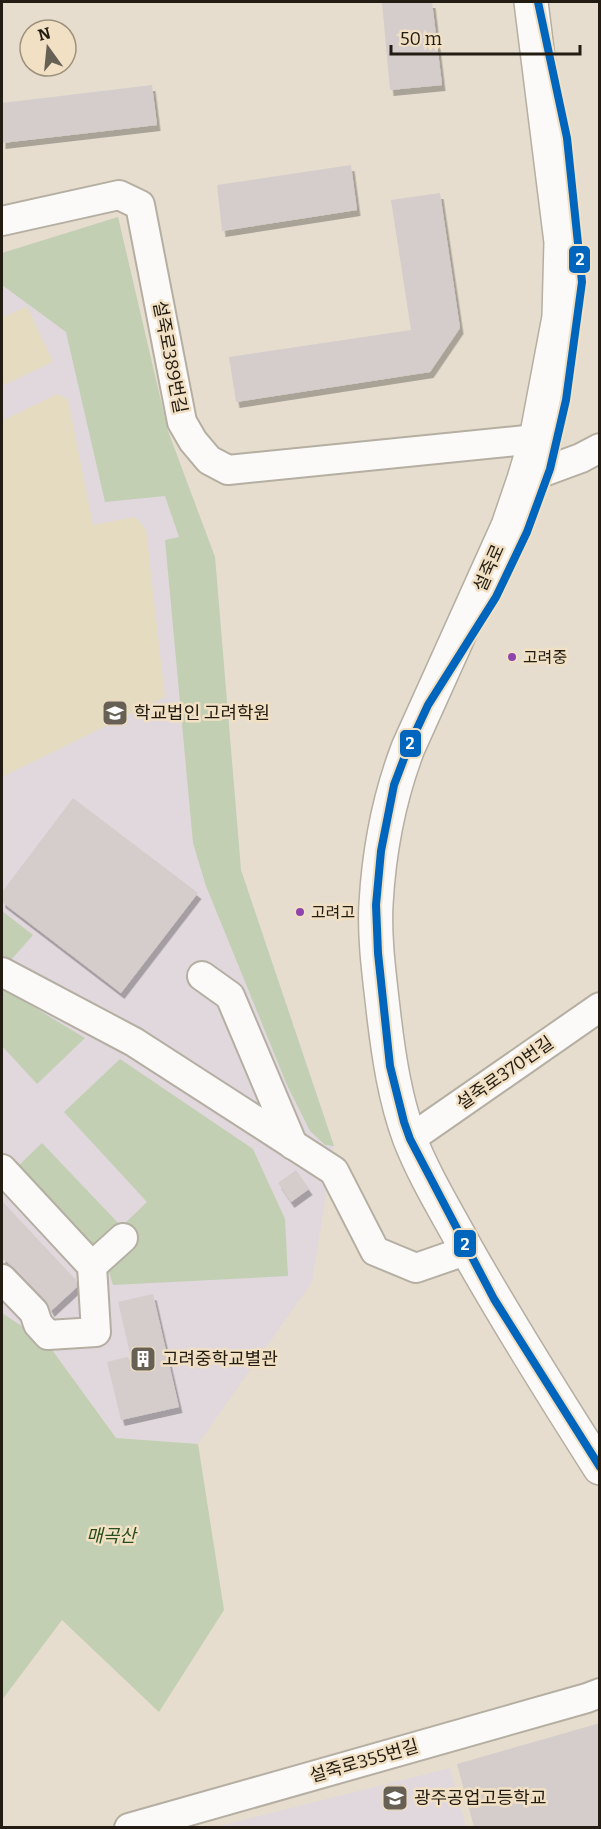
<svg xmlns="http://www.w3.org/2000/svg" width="601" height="1829" viewBox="0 0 601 1829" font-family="Bitter,'Noto Sans KR',serif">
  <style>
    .education { fill: #e0d8dd }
    .green { fill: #c2cfb3 }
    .sand { fill: #e4dbc0 }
    .building { fill: #d4cdcc; filter: url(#shadow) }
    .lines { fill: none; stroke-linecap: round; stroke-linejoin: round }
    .minor-casing { stroke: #b5aea2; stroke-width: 32 }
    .major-casing { stroke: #b5aea2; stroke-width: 36 }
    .minor { stroke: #fbfaf8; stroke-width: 28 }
    .major { stroke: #fbfaf8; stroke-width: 33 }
    .rail-1-casing { stroke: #f1e0c4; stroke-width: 12 }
    .rail-1 { stroke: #0065bd; stroke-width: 8 }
    .bus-dot { fill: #8e44ad; stroke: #f1e0c4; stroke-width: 2 }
    .labels { text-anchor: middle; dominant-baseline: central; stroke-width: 5; stroke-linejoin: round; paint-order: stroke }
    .bus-label { font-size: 16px; fill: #221c12; stroke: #f1e0c4; text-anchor: start }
    .street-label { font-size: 18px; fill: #221c12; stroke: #f1e0c4 }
    .poi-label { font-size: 18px; fill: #221c12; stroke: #f1e0c4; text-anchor: start }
    .park-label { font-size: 18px; font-style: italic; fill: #254e1a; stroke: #f1e0c4 }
    .line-badge { stroke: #f1e0c4; stroke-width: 2 }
    .badge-label { font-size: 16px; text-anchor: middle; font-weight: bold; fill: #fff }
  </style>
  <defs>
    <filter id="shadow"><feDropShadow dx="3.5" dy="6" stdDeviation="0" flood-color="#0004"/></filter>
  </defs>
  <rect width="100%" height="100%" fill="#e6ddce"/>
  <g class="education">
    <polygon points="118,217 168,431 215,557 241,870 334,1146 312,1282 198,1444 116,1438 47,1343 2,1313 2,253"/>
    <polygon points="450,1768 466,1827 215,1827"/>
  </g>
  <g class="green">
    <polygon points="118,217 168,431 215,557 241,870 334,1146 325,1145 310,1131 287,1085 206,886 193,843 165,540 179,537 165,496 105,502 66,332 2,285 2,253"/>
    <polygon points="2,911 33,935 11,960 2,955"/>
    <polygon points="2,988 85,1038 37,1084 2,1046"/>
    <polygon points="120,1059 253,1149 285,1219 288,1276 113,1285 109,1272 133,1250 122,1226 147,1202 64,1112"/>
    <polygon points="42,1143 120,1225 90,1253 13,1171"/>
    <polygon points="2,1313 47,1343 116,1438 198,1444 224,1610 159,1712 62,1620 2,1700"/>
  </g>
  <g class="sand">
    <polygon points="27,306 53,362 2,386 2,318"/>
    <polygon points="57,394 68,399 93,525 135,517 146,529 165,697 2,777 2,421"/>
  </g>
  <g class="building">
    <polygon points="382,2 432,2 442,85 390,90"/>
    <polygon points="152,85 157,125 2,143 2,103"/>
    <polygon points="351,165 357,210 222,231 217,185"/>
    <polygon points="440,193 460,328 430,372 236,402 229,357 411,330 391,200"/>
    <polygon points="73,798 198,893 121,993 2,902 2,892"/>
    <polygon points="296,1170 309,1189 291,1202 278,1183"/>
    <polygon points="2,1201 76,1280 77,1287 51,1311 46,1301 14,1268 2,1258"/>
    <polygon points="153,1294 179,1407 121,1420 107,1362 127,1357 132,1362 118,1302"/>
    <polygon points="600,1723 600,1827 474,1827 457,1764"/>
  </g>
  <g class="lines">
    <g class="minor-casing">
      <g id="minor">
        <polyline points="2,221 119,195 140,205 182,422 193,441 209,460 228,470 536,439"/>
        <polyline points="524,479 581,458 600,448"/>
        <polyline points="2,972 134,1042 334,1171 375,1251 416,1268 468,1250"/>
        <polyline points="202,976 230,996 293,1145"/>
        <polyline points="410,1139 600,1007"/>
        <polyline points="2,1169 92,1266 96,1332 48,1335 38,1324 34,1312 2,1279"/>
        <polyline points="92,1266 123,1238"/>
        <polyline points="129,1828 587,1698 600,1693"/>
      </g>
    </g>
    <g class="major-casing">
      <path id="major" d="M 531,2 L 561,242 L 559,317 L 536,439 L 524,479 L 508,526 L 408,748 C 389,798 379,850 376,904 C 374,941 380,980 384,1017 C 389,1058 395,1098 409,1137 C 424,1176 447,1213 467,1250 C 509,1324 554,1396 600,1468"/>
    </g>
    <use href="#minor" class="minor"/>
    <use href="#major" class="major"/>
    <g class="rail-1-casing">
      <polyline id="rail-1" points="538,2 567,138 582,282 566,400 550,469 527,532 496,597 428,705 408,748 394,785 381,851 376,905 378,953 390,1066 404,1122 410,1139 494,1299 600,1467"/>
    </g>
    <use href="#rail-1" class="rail-1"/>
  </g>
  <defs>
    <g id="school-square" transform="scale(1.35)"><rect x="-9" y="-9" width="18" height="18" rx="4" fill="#676054" stroke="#f1e0c4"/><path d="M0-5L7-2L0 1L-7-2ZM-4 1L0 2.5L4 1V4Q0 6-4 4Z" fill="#fff"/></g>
    <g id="building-square" transform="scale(1.35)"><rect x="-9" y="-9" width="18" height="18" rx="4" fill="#676054" stroke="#f1e0c4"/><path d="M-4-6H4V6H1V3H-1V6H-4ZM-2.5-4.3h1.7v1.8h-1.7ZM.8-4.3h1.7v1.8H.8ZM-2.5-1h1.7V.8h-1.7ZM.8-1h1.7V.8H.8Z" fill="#fff"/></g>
  </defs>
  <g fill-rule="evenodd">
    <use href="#school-square" x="115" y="713"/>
    <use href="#building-square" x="143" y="1359"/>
    <use href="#school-square" x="395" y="1798"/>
  </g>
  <g class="bus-dot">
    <circle cx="512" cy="657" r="5"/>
    <circle cx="300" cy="912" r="5"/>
  </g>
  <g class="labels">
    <g class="bus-label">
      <text x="523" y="657">고려중</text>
      <text x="311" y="912">고려고</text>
    </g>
    <g class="street-label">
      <text transform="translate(170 357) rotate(79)">설죽로389번길</text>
      <text transform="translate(489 568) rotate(-66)">설죽로</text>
      <text transform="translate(505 1073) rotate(-35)">설죽로370번길</text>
      <text transform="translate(364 1761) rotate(-16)">설죽로355번길</text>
    </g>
    <g class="poi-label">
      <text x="134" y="713">학교법인 고려학원</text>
      <text x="162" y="1359">고려중학교별관</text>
      <text x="414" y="1798">광주공업고등학교</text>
    </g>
    <g class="park-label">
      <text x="111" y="1536">매곡산</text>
    </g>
  </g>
  <g class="line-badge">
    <rect x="568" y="245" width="23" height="29" rx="6" fill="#0065bd"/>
    <rect x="399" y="729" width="23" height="29" rx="6" fill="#0065bd"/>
    <rect x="453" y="1229" width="24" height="29" rx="6" fill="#0065bd"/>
  </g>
  <g class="badge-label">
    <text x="580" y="265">2</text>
    <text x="410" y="749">2</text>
    <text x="465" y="1250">2</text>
  </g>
  <rect width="601" height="1829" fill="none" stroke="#221c12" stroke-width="6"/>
  <g transform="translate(48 48) rotate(345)"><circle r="28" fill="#f1e0c4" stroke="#9e927d" stroke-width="1.5"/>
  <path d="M0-4.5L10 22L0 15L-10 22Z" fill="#676054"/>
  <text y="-9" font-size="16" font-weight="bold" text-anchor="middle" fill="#221c12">N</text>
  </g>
  <path d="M391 45v9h189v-9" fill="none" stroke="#221c12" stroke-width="3"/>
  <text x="400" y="45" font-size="18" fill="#221c12" stroke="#f1e0c4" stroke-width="4.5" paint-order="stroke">50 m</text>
</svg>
